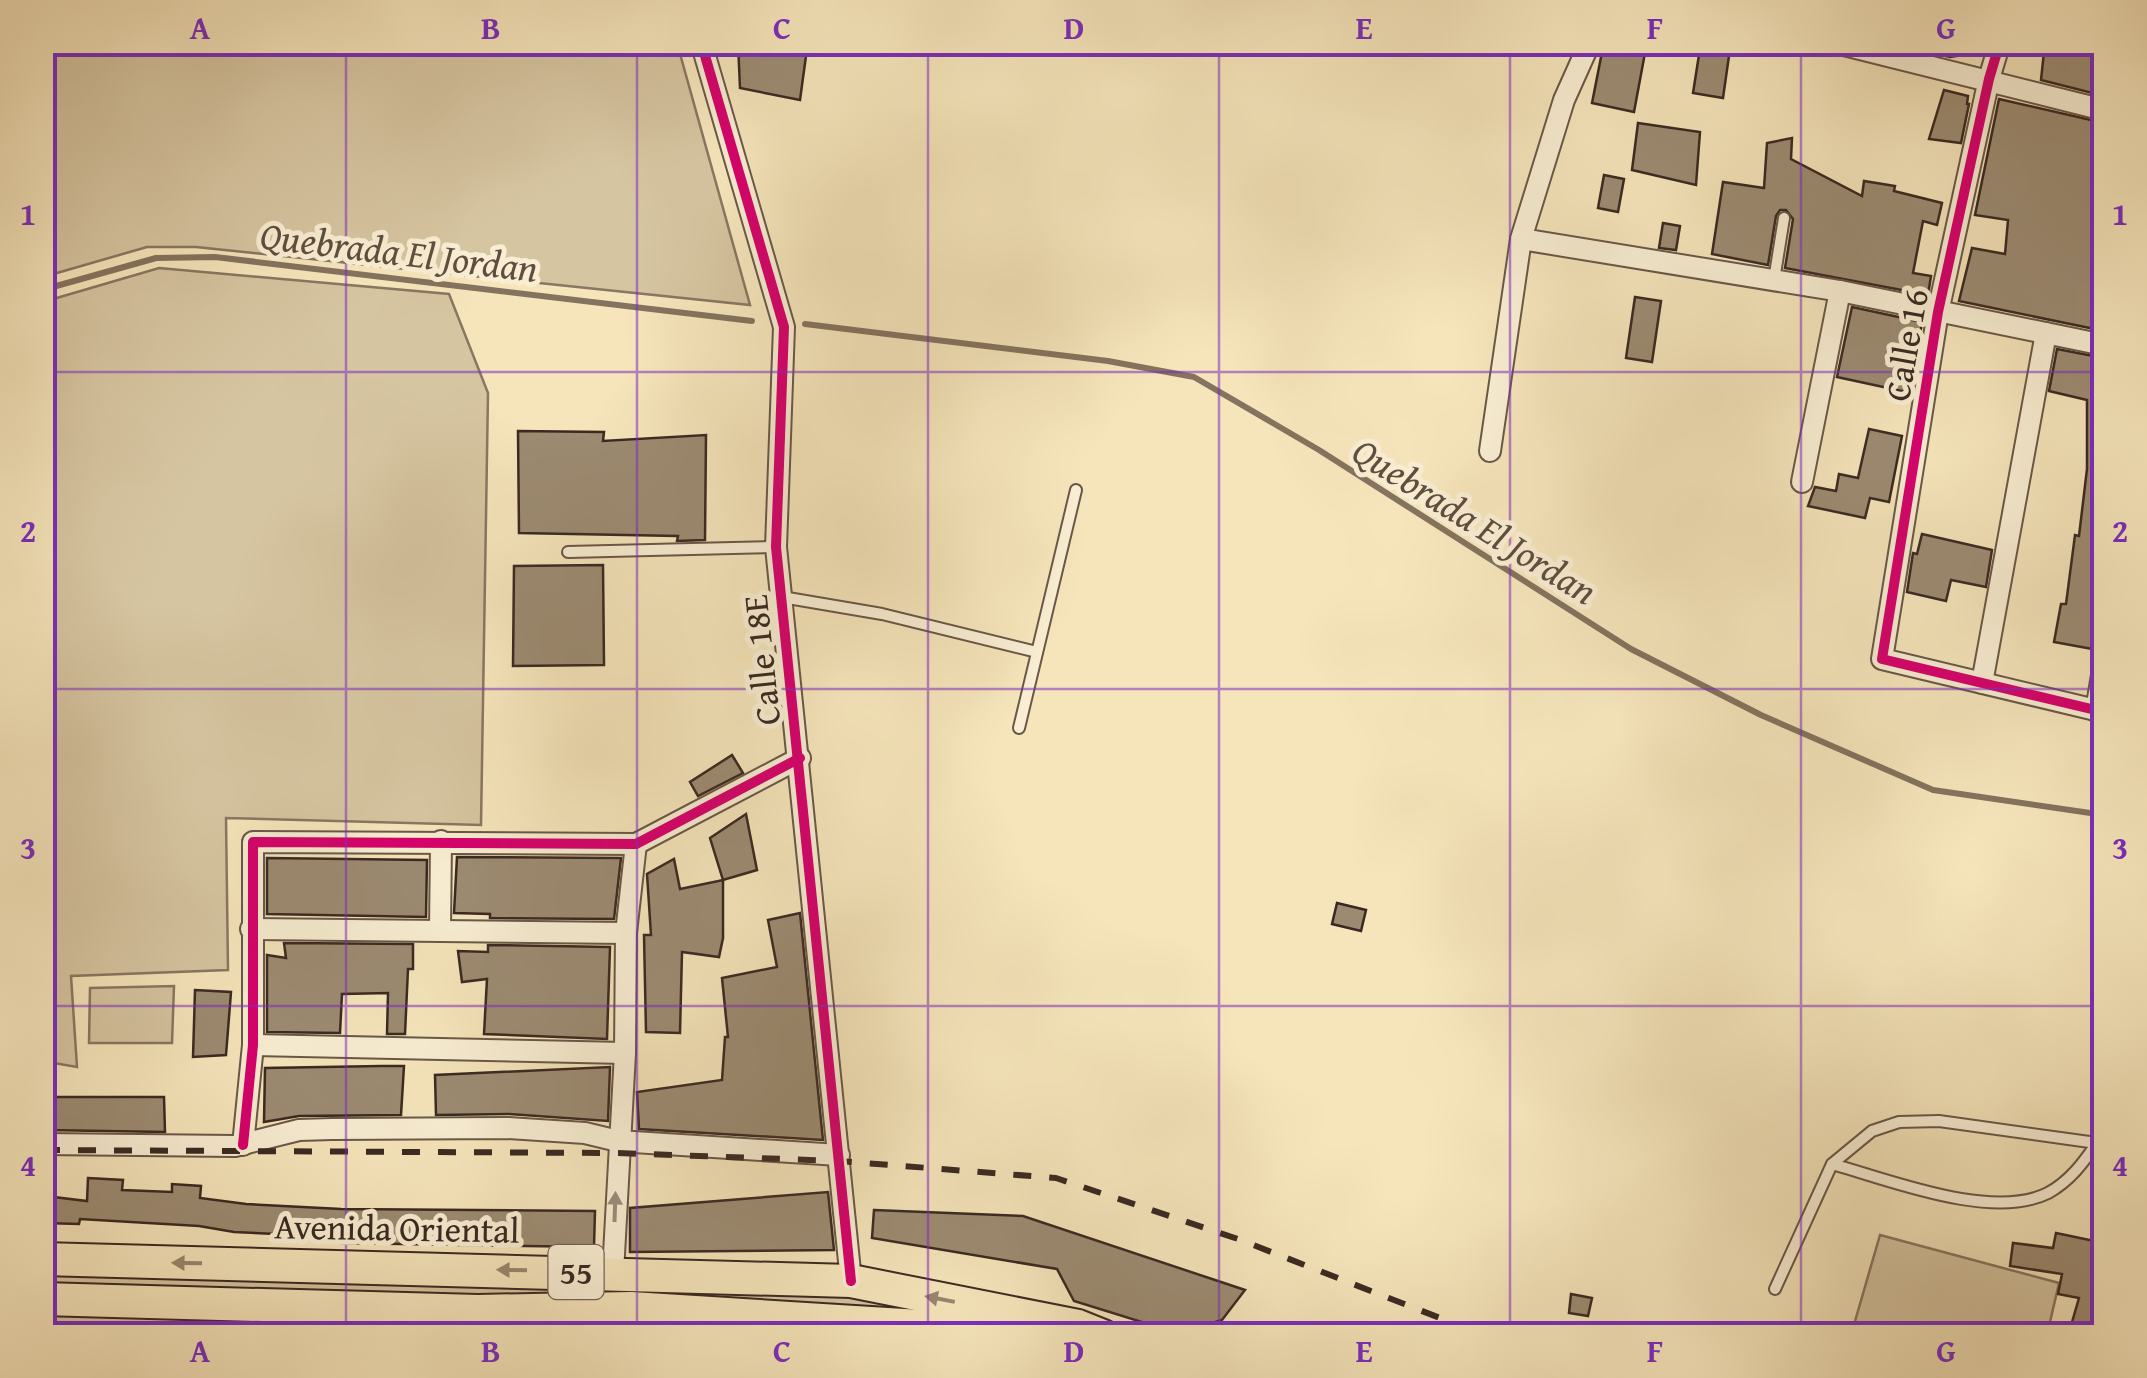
<svg xmlns="http://www.w3.org/2000/svg" width="2147" height="1378" viewBox="0 0 2147 1378" font-family="'Gentium Book Plus',serif">
  <style>
    .green { fill: #d6c5a1; stroke: #887762; stroke-width: 2.5 }
    .lines { fill: none; stroke-linecap: round; stroke-linejoin: round }
    .stream { stroke: #84735f; stroke-width: 6 }
    .building { fill: #9c8b72; stroke: #3a2922; stroke-width: 2.5 }
    .service-casing { stroke: #695848; stroke-width: 14 }
    .minor-casing { stroke: #695848; stroke-width: 24 }
    .primary-casing { stroke: #3a2922; stroke-width: 36 }
    .service { stroke: #f9eed3; stroke-width: 10 }
    .minor { stroke: #f9eed3; stroke-width: 20 }
    .primary { stroke: #f6e5bb; stroke-width: 32 }
    .rail { stroke: #3a2922; stroke-width: 6; stroke-dasharray: 18 18; stroke-linecap: butt }
    .cycleway-casing { stroke: #f9eed3; stroke-width: 16 }
    .cycleway { stroke: #d6006c; stroke-width: 10 }
    .oneway { fill: #9a8c7a }
    .oneway2 { fill: #98876e }
    .grid { fill: none; stroke: #7b2cbf; stroke-width: 2.5; stroke-opacity: 0.55 }
    .labels { text-anchor: middle; dominant-baseline: central; stroke-width: 10; stroke-linejoin: round; paint-order: stroke }
    .shield { fill: #f9eed3; stroke: #736457; stroke-width: 2.5 }
    .shield-label { font-size: 32px; font-weight: bold; fill: #3a2922 }
    .street-label { font-size: 35px; fill: #3a2922; stroke: #f9eed3 }
    .water-label { font-size: 38px; font-style: italic; fill: #5f4e40; stroke: #f9eed3 }
    .neatline { fill: none; stroke: #7b2cbf; stroke-width: 4 }
    .grid-label { font-size: 32px; text-anchor: middle; font-weight: bold; fill: #7b2cbf }
  </style>
  <rect width="100%" height="100%" fill="#f6e5bb"/>
  <filter id="stains"><feTurbulence type="fractalNoise" baseFrequency=".002" numOctaves="4"/><feColorMatrix values="0 0 0 0 .2 0 0 0 0 .09 0 0 0 0 .02 0 0 0 .5 -.17"/></filter>
  <radialGradient id="worn" r=".72"><stop offset=".6" stop-color="#630" stop-opacity="0"/><stop offset="1" stop-color="#630" stop-opacity=".3"/></radialGradient>
  <g class="green">
    <polygon points="42,43 677,43 750,305 196,247 147,247 43,277"/>
    <polygon points="159,268 449,294 488,393 481,825 226,818 228,970 71,976 77,1067 48,1062 47,1048 42,1048 43,302"/>
    <polygon points="174,986 172,1043 89,1043 90,988"/>
    <polygon points="1880,1235 2059,1283 2047,1335 1851,1335"/>
    <polygon points="43,1271 747,1288 900,1301 1066,1335 1012,1335 896,1312 43,1289"/>
    <polygon points="43,1308 523,1316 814,1331 668,1331 597,1336 43,1336"/>
  </g>
  <g class="lines">
    <g class="stream">
      <polyline points="42,290 156,258 215,257 752,321"/>
      <polyline points="805,324 1108,361 1194,377 1319,450 1631,649 1761,715 1933,790 2104,815"/>
    </g>
  </g>
  <g class="building">
    <polygon points="1604,42 1647,42 1634,112 1592,103"/>
    <polygon points="1701,42 1731,42 1723,98 1693,93"/>
    <polygon points="1924,42 1983,42 1984,48 1983,52 1950,57 1923,51"/>
    <polygon points="2045,42 2071,42 2069,47 2104,53 2104,96 2041,80"/>
    <polygon points="738,43 806,56 800,100 740,88"/>
    <polygon points="1944,90 1968,96 1967,104 1969,104 1961,143 1929,139"/>
    <polygon points="1999,99 2104,123 2104,331 1959,301 1972,248 2005,254 2008,220 1975,215"/>
    <polygon points="1638,123 1700,132 1696,185 1632,170"/>
    <polygon points="1792,138 1791,159 1862,196 1864,181 1895,186 1894,191 1942,203 1937,225 1923,221 1913,273 1931,276 1928,295 1785,268 1793,219 1786,210 1780,210 1776,216 1768,265 1712,254 1723,182 1764,188 1767,143"/>
    <polygon points="1604,175 1624,179 1618,212 1598,208"/>
    <polygon points="1663,223 1680,226 1676,250 1659,248"/>
    <polygon points="1635,297 1661,301 1652,362 1626,358"/>
    <polygon points="1852,307 1922,322 1911,393 1837,377"/>
    <polygon points="2057,349 2104,358 2104,611 2098,650 2054,642 2061,604 2066,604 2075,535 2079,536 2087,469 2087,400 2049,391"/>
    <polygon points="1869,429 1902,436 1889,502 1870,498 1865,518 1808,506 1815,487 1836,491 1839,474 1858,478"/>
    <polygon points="518,431 604,432 603,441 706,435 705,540 677,541 678,536 519,533"/>
    <polygon points="1922,534 1992,550 1986,587 1951,580 1946,601 1907,592 1913,553 1917,554"/>
    <polygon points="603,565 604,665 513,666 514,566"/>
    <polygon points="732,755 743,773 698,796 690,782"/>
    <polygon points="746,814 757,870 723,880 710,838"/>
    <polygon points="457,857 621,858 614,919 490,918 490,914 454,913"/>
    <polygon points="267,858 427,860 426,917 267,914"/>
    <polygon points="674,859 680,889 723,880 723,938 719,957 682,952 680,1033 646,1032 644,935 651,935 647,874"/>
    <polygon points="1337,903 1366,910 1361,931 1332,924"/>
    <polygon points="800,913 823,1140 639,1129 637,1092 722,1080 725,1037 728,1037 722,978 777,967 768,920"/>
    <polygon points="284,943 413,944 413,969 408,969 405,1034 387,1034 388,993 342,994 340,1033 267,1032 267,955 286,958"/>
    <polygon points="488,945 610,947 607,1039 484,1034 487,979 462,982 458,951 488,952"/>
    <polygon points="195,990 231,992 226,1055 193,1057"/>
    <polygon points="381,1066 404,1066 401,1115 299,1116 264,1122 265,1068"/>
    <polygon points="610,1067 608,1121 509,1114 436,1115 435,1075"/>
    <polygon points="46,1097 164,1097 165,1132 45,1130"/>
    <polygon points="88,1178 123,1180 122,1190 172,1192 172,1184 201,1186 200,1198 246,1204 341,1209 595,1211 594,1247 341,1243 341,1237 234,1232 199,1226 80,1219 79,1224 44,1223 45,1196 87,1201"/>
    <polygon points="828,1192 834,1250 630,1252 630,1208"/>
    <polygon points="874,1210 1023,1216 1245,1290 1222,1320 1177,1333 1074,1301 1057,1269 872,1238"/>
    <polygon points="2056,1233 2104,1243 2104,1336 2068,1336 2079,1298 2058,1294 2062,1274 2010,1266 2013,1243 2053,1248"/>
    <polygon points="1571,1294 1592,1298 1588,1316 1569,1313"/>
  </g>
  <g class="lines">
    <g class="service-casing">
      <g id="service">
        <polyline points="1774,280 1784,218"/>
        <polyline points="568,552 775,547"/>
        <polyline points="782,597 882,614 1037,652"/>
        <polyline points="1019,728 1076,490"/>
        <path d="M 1832,1164 C 1890,1180 1992,1221 2048,1193 C 2070,1181 2083,1163 2097,1143"/>
        <polyline points="1775,1289 1832,1164 1872,1131 1899,1122 1939,1121 2104,1144"/>
      </g>
    </g>
    <g class="minor-casing">
      <g id="minor">
        <polyline points="701,42 784,327 776,547 851,1281"/>
        <polyline points="1832,42 2104,110"/>
        <polyline points="2000,42 1989,79 1938,312 1882,659 2104,712"/>
        <polyline points="1521,239 1840,291 2104,345"/>
        <polyline points="1490,451 1521,239 1564,100 1590,42"/>
        <polyline points="1802,482 1840,291"/>
        <polyline points="1982,683 2046,333"/>
        <polyline points="2096,711 2104,663"/>
        <polyline points="251,929 626,933"/>
        <polyline points="440,930 441,841"/>
        <polyline points="253,1045 625,1053"/>
        <polyline points="42,1144 235,1146 299,1130 332,1129 508,1128 585,1133 618,1141 839,1155"/>
        <polyline points="243,1145 253,1045 253,842 636,844 800,758"/>
        <polyline points="613,1273 625,1053 626,933 636,844"/>
      </g>
    </g>
    <g class="primary-casing">
      <g id="primary">
        <polyline points="42,1259 851,1281 1078,1326 1103,1336"/>
        <polyline points="42,1299 478,1311 631,1308 936,1327 973,1336"/>
      </g>
    </g>
    <use href="#service" class="service"/>
    <use href="#minor" class="minor"/>
    <use href="#primary" class="primary"/>
    <polyline class="rail" points="42,1150 617,1153 839,1161 1056,1178 1238,1239 1486,1336"/>
    <g class="cycleway-casing">
      <g id="cycleway">
        <polyline points="701,42 784,327 776,547 851,1281"/>
        <polyline points="2000,42 1989,79 1938,312 1882,659 2104,712"/>
        <polyline points="243,1145 253,1045 253,842 636,844 800,758"/>
      </g>
    </g>
    <use href="#cycleway" class="cycleway"/>
  </g>
  <defs><path id="oneway-solid" d="M-6-.8H1V-3.2L6.5 0L1 3.2V.8H-6Z" transform="scale(2.5)"/></defs>
  <use class="oneway" href="#oneway-solid" transform="translate(615 1207) rotate(-88)"/>
  <g class="oneway2">
    <use href="#oneway-solid" transform="translate(187 1263) rotate(-179)"/>
    <use href="#oneway-solid" transform="translate(512 1270) rotate(-179)"/>
    <use href="#oneway-solid" transform="translate(940 1299) rotate(-169)"/>
  </g>
  <path class="grid" d="M 346,42 L 346,1336M 637,42 L 637,1336M 928,42 L 928,1336M 1219,42 L 1219,1336M 1510,42 L 1510,1336M 1801,42 L 1801,1336M 42,372 L 2104,372M 42,689 L 2104,689M 42,1006 L 2104,1006"/>
  <g class="labels">
    <rect class="shield" x="548.5" y="1245" width="55" height="54" rx="8"/>
    <g class="shield-label">
      <text x="576" y="1272">55</text>
    </g>
    <g class="street-label">
      <text transform="translate(1906 345) rotate(-80)">Calle 16</text>
      <text transform="translate(761 660) rotate(-96)">Calle 18E</text>
      <text transform="translate(397 1228) rotate(1)">Avenida Oriental</text>
    </g>
    <g class="water-label">
      <text transform="translate(399 251) rotate(7)">Quebrada El Jordan</text>
      <text transform="translate(1475 520) rotate(32)">Quebrada El Jordan</text>
    </g>
  </g>
  <rect width="2147" height="1378" fill="none" stroke="#f6e5bb" stroke-width="110"/>
  <rect x="55" y="55" width="2037" height="1268" class="neatline"/>
  <g class="grid-label">
    <text x="200" y="39">A</text>
    <text x="491" y="39">B</text>
    <text x="782" y="39">C</text>
    <text x="1074" y="39">D</text>
    <text x="1364" y="39">E</text>
    <text x="1655" y="39">F</text>
    <text x="1946" y="39">G</text>
    <text x="28" y="225">1</text>
    <text x="2120" y="225">1</text>
    <text x="28" y="542">2</text>
    <text x="2120" y="542">2</text>
    <text x="28" y="859">3</text>
    <text x="2120" y="859">3</text>
    <text x="28" y="1176">4</text>
    <text x="2120" y="1176">4</text>
    <text x="200" y="1362">A</text>
    <text x="491" y="1362">B</text>
    <text x="782" y="1362">C</text>
    <text x="1074" y="1362">D</text>
    <text x="1364" y="1362">E</text>
    <text x="1655" y="1362">F</text>
    <text x="1946" y="1362">G</text>
  </g>
  <rect width="100%" height="100%" filter="url(#stains)"/>
  <rect width="100%" height="100%" fill="url(#worn)"/>
</svg>
